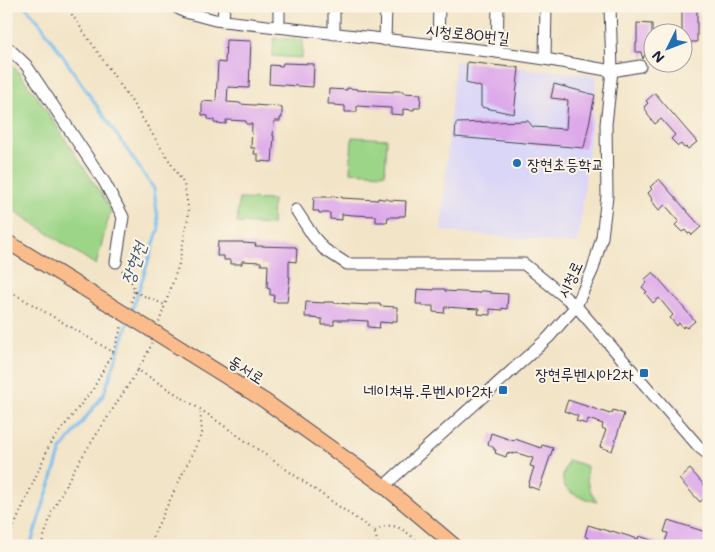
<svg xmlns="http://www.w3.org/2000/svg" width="715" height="552" viewBox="0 0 715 552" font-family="Mali,'Poor Story',sans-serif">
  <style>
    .built { fill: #dad6f7 }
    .green { fill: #9dd588; stroke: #607c62 }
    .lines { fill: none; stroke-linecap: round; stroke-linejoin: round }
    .stream { stroke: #79bff0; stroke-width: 3 }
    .building { fill: #dda9eb }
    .minor-casing { stroke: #413f50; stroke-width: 13 }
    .major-casing { stroke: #413f50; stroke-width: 16 }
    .path { stroke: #413f50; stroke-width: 2; stroke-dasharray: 1 4; stroke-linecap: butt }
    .minor { stroke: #fff; stroke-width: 11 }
    .major { stroke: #fabc8b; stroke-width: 14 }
    .major-bridge-casing { stroke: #413f50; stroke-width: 16; stroke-linecap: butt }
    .major-bridge { stroke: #fabc8b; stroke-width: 14 }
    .poi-dot { fill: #1f6fb2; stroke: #fcf5e5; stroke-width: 2 }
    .labels { text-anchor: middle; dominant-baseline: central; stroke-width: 4; stroke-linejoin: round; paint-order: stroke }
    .street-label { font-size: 16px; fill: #22223b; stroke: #fcf5e5 }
    .poi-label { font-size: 16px; fill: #22223b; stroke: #fcf5e5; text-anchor: end }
    .water-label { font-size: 18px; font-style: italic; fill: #40597a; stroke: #fcf5e5 }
  </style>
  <rect width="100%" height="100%" fill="#fcf5e5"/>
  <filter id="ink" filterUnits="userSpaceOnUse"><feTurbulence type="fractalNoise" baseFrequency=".02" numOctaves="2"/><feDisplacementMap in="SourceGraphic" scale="10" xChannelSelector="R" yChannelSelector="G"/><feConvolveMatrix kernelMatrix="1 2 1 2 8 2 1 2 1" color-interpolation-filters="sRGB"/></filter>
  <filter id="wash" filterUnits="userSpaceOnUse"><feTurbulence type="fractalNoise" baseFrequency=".0096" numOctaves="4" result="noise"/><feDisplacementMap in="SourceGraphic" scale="20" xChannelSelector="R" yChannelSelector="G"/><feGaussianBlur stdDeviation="1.12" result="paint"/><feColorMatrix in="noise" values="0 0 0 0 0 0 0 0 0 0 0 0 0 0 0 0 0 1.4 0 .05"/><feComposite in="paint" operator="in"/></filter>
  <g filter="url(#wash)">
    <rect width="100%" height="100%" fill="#f2e4c7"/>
    <polygon class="built" points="455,61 597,76 578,244 441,231"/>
    <g class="green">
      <polygon points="274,38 303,40 302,58 273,56"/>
      <polygon points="6,57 37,96 111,209 96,265 6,205"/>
      <polygon points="352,137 387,139 385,174 350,172"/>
      <polygon points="239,199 273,200 272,225 237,223"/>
      <path d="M 568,460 L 587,466 C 585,480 589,491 597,502 C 584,498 560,494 563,475 C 564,470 567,465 568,460 Z"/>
    </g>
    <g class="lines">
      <g class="stream">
        <polyline points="25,6 40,23 154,189 159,228 131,314"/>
        <polyline points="30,546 61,450 104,394 129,320"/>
      </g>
    </g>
    <g id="blocks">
      <g class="building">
        <rect x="682" y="6" width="15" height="36"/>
        <polygon points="637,23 652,24 652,52 646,52 643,59 641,52 636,52 636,43 637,43"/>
        <polygon points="226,40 251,41 249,88 228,87 227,102 240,103 240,104 281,107 281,108 282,108 282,118 280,118 280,121 274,121 273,136 274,136 272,162 258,161 258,154 254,154 255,148 251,148 252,124 246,124 246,121 226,120 226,124 214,123 214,120 208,119 208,116 202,115 202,101 215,102 215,101 216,101 218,62 225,63"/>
        <polygon points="467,62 519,68 514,114 481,107 481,87 466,83"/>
        <polygon points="283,63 314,64 313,87 269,84 270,65 282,66"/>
        <polygon points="554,84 595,95 584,148 455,137 456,123 528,121 533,127 566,129 568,100 551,98"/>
        <polygon points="347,88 357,89 357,90 393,92 393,91 403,91 403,93 421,94 420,108 414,108 414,110 403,109 403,115 391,114 391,108 357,106 357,112 345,112 345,106 334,105 334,104 328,104 329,89 347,90"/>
        <polygon points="655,93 697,142 688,149 686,147 684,148 681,144 678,146 671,139 675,135 661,119 655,124 647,114 648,113 644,107 648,103 646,101"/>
        <polygon points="659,179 701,227 692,235 690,233 688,234 685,230 682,232 675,225 679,221 665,205 659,210 651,200 652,199 648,193 652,189 650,187"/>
        <polygon points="332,196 342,197 342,198 378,200 378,198 383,199 388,199 388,200 406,201 405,216 399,216 399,217 388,217 387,222 376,222 376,216 353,215 342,214 342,220 330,219 330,213 319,213 319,211 313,211 314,197 332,197"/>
        <polygon points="218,242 243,242 243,243 256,244 255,246 296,247 296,249 297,249 296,262 289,261 289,277 290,277 287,302 273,302 274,295 270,295 270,289 267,288 268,265 261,265 261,262 242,261 242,264 230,264 230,260 224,260 224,256 217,256"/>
        <polygon points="653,272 695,321 687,328 684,326 683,328 679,323 677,326 670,318 673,315 659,298 653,303 645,293 647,292 642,287 647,283 644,280"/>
        <polygon points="417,289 434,290 434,289 445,289 445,291 480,293 480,291 485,291 491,292 490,293 508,294 507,309 502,308 502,310 490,309 490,315 478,314 479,309 460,308 445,307 444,313 433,312 433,306 422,306 422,304 416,304"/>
        <polygon points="306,302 324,303 324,302 334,302 334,303 369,305 369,304 380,304 380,306 397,307 397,321 391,321 391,323 380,322 379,328 368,327 368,321 349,320 334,320 334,325 322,325 322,319 311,318 311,317 305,317"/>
        <polygon points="568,400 610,414 610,412 612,413 613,410 624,414 612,451 600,447 606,430 602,428 603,424 588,419 587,424 576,421 578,416 564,411"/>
        <polygon points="491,433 514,441 515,439 541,448 542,445 553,448 539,490 528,486 534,467 530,466 533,458 517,453 516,454 513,453 513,454 507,453 506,457 495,453 496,450 494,450 494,448 488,444"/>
        <polygon points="690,469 705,486 705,487 709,492 709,494 700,502 679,479"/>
        <polygon points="668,520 709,533 709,540 707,546 696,542 695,546 686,546 680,544 678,546 665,542 668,533 664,532"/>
        <polygon points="588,525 611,532 612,531 638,539 639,536 663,544 663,546 592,546 593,542 585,536"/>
      </g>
    </g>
  </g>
  <g filter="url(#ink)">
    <use href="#blocks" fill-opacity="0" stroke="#413f50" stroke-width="1"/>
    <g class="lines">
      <g class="minor-casing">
        <g id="minor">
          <polyline points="174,6 185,12 215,20 497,52 545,59 612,71 640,66"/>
          <polyline points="223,21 224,6"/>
          <polyline points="279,27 279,6"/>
          <polyline points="334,34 334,6"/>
          <polyline points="385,40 386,6"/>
          <polyline points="6,46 26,65 105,183 123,217 116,262"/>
          <polyline points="438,46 439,6"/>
          <polyline points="497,52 498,6"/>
          <polyline points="545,59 546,6"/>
          <polyline points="296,210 313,236 324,249 347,264 524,264 576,306 699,447 709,455"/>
          <polyline points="384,486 549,337 576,306 593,269 602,237 607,196 606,124 612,71 610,6"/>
        </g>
      </g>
      <g class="major-casing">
        <g id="major">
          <polyline points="6,241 104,301"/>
          <polyline points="156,333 265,401 384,486 455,546"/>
        </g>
      </g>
      <g class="path">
        <polyline points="66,6 132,102 184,184 189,212 179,264 165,305"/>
        <path d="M 122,270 C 133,284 137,285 131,303"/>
        <polyline points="6,289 113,352 93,389 50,444 6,545"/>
        <polyline points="135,292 165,305 159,322"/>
        <polyline points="113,352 122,326"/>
        <polyline points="138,370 149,350 152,343"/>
        <path d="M 375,531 C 378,529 383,526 387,526 C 401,524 413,538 423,546"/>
        <polyline points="41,546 52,512 73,471 138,370 200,409 374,531 379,546"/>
        <polyline points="148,546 202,433 200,409"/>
      </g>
      <use href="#minor" class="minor"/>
      <use href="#major" class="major"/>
      <g class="major-bridge-casing">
        <polyline id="major-bridge" points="104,301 156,333"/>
      </g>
      <use href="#major-bridge" class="major-bridge"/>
    </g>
  </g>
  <g class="poi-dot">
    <circle cx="517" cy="163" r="5"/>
    <rect x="639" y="368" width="10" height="10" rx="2.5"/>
    <rect x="498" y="385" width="10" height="10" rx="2.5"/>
  </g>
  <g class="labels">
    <g class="street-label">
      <text transform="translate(468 33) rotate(6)">시청로80번길</text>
      <text transform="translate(569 279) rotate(-65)">시청로</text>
      <text transform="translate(247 369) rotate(32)">동서로</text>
    </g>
    <g class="poi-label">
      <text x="527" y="163" text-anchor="start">장현초등학교</text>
      <text x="634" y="373">장현루벤시아2차</text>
      <text x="493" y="390">네이쳐뷰.루벤시아2차</text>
    </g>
    <g class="water-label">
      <text transform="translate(133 263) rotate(-71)">장현천</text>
    </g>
  </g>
  <rect width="715" height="552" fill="none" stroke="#fcf5e5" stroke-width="25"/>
  <g transform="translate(668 48) rotate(228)"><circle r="24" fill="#fcf5e5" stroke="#a5a1a1"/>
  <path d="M0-4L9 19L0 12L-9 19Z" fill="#1f6fb2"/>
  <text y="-8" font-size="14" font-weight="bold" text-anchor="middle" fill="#22223b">N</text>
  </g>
</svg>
